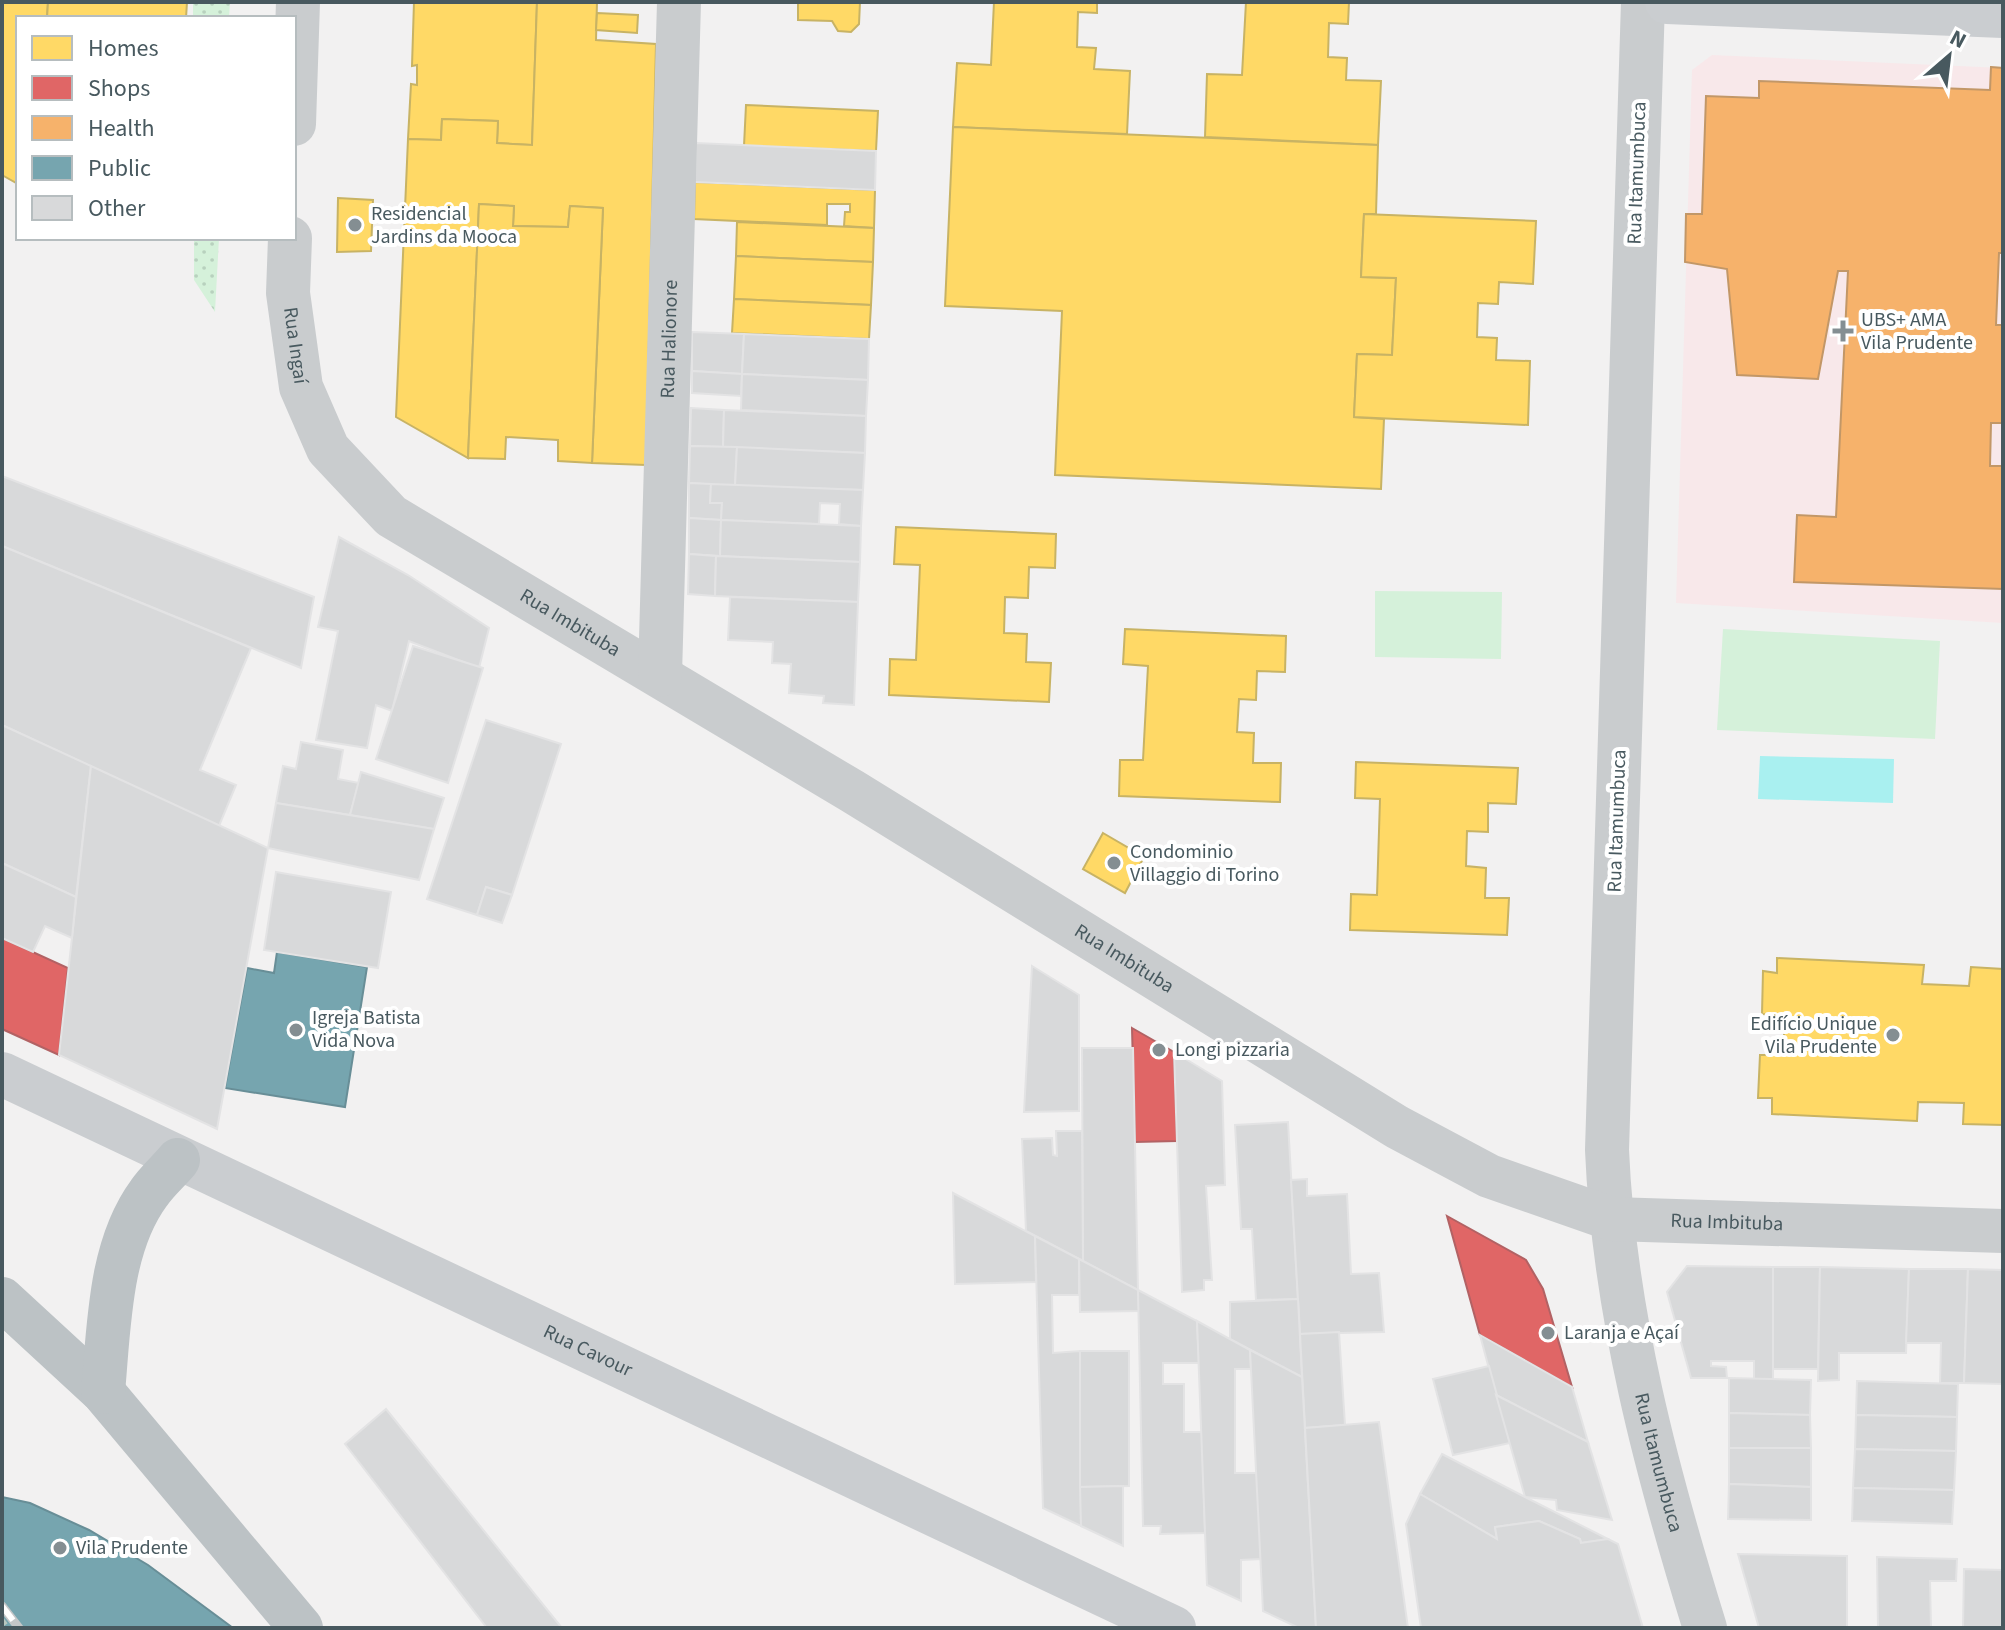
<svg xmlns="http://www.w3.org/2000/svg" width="2005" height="1630" viewBox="0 0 2005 1630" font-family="'Source Sans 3',sans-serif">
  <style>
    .medical { fill: #f8e8ea }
    .grass { fill: url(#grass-dots) }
    .pitch { fill: #d5f1da }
    .water { fill: #a9f0f0 }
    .homes { fill: #ffd966; stroke: #c8b364; stroke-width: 2 }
    .shops { fill: #e06666; stroke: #b26264; stroke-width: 2 }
    .health { fill: #f6b26b; stroke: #c29767; stroke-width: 2 }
    .public { fill: #76a5af; stroke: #688e97; stroke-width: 2 }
    .building { fill: #d8d9da; stroke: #e3e3e4; stroke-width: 2 }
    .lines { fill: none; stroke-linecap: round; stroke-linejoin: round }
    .path { stroke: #b8c6bf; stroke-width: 5; stroke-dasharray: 6 4; stroke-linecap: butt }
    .street { stroke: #c9ccce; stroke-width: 44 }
    .secondary { stroke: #cacdd0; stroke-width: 44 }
    .highway { stroke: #bcc2c5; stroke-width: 44 }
    .rail-casing { stroke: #c5c7c8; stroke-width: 9 }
    .rail { stroke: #fff; stroke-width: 6; stroke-dasharray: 18; stroke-linecap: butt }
    .poi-dot { fill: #848e92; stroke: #fff; stroke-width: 3 }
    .labels { text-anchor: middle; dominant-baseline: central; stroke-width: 8; stroke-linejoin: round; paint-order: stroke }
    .street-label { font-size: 20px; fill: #48595f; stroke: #fff }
    .poi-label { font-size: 20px; fill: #48595f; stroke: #fff; text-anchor: start }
  </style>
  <defs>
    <pattern id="grass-dots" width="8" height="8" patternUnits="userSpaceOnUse" patternTransform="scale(2)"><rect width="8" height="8" fill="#d5f1da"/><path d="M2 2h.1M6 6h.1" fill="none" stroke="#b8d1be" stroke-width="1.8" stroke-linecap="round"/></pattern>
  </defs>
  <rect width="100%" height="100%" fill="#f2f1f1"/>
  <polygon class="medical" points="1712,55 2003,68 2003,623 1676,603 1692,70"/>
  <g class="grass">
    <polygon points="193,2 230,2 229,18 193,18"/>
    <polygon points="194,238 219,238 215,312 194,280"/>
  </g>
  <g class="pitch">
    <polygon points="1375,591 1502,592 1501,659 1375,657"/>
    <polygon points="1723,629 1940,641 1935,739 1717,730"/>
  </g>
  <polygon class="water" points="1760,756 1894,759 1893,803 1758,799"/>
  <g class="homes">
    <polygon points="2,2 48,2 47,18 18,18 18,184 2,175"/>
    <polygon points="48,2 187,2 186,18 47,18"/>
    <polygon points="414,2 537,2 532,145 497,143 498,121 442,119 441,140 408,139 411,84 417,85 417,65 412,66"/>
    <polygon points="537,2 597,2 596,40 656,44 646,465 592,463 603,208 570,206 568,227 513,226 514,206 479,204 468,458 396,417 408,139 441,140 442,119 498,121 497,143 532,145"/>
    <polygon points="798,2 860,2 859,24 851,32 838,31 832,21 798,20"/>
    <polygon points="994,2 1097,2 1097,13 1078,12 1077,47 1096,48 1094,69 1130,71 1127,134 953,127 957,63 991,65"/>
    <polygon points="1246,2 1349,2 1348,24 1329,23 1328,57 1347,58 1346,80 1381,81 1378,145 1205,137 1207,74 1242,75"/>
    <polygon points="597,13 638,15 637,33 596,30"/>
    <polygon points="746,105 878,111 876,151 744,146"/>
    <polygon points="953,127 1378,145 1376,214 1364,214 1361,277 1396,278 1392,355 1357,354 1354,417 1384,419 1381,489 1055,475 1062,311 945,306"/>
    <polygon points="695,182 875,190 874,228 844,226 845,212 850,212 850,204 827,204 827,225 694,219"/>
    <polygon points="338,198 373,200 371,251 337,252"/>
    <polygon points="479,204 514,206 513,226 568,227 570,206 603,208 592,463 558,461 558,440 506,437 505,459 468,458"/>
    <polygon points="1364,214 1536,221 1533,284 1499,282 1498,304 1478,303 1477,337 1497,338 1496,360 1530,361 1528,425 1354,417 1357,354 1392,355 1396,278 1361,277"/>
    <polygon points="737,222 874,228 873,262 736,256"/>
    <polygon points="736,256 873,262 871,305 734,299"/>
    <polygon points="734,299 871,305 869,339 732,333"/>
    <polygon points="896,527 1056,534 1055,568 1029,567 1028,598 1005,597 1004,633 1027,634 1026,662 1051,663 1049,702 889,695 890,659 916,660 920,565 894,564"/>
    <polygon points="1125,629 1286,636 1285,672 1257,671 1256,700 1239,699 1237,732 1254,733 1253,763 1281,763 1280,802 1119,796 1120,760 1143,760 1148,666 1123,664"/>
    <polygon points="1356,762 1518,768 1516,804 1488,803 1488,832 1467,831 1466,866 1486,868 1485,898 1509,898 1507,935 1350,930 1351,894 1377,895 1380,799 1355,798"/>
    <polygon points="1103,833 1144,857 1125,893 1083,869"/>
    <polygon points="1777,958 1924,965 1922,984 1969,986 1971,967 2003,969 2003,1125 1963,1124 1964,1103 1918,1102 1917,1121 1772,1114 1772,1098 1758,1098 1760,1055 1783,1055 1785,1015 1762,1014 1763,971 1777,973"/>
  </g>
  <g class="shops">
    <polygon points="2,938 68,968 59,1055 2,1029"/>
    <polygon points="1132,1028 1174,1052 1177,1141 1135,1142"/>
    <polygon points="1447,1216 1526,1260 1543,1289 1572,1387 1480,1335"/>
  </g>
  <polygon class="health" points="1991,67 2003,68 2003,253 1999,253 1996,325 2003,325 2003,423 1991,423 1990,466 2003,466 2003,589 1794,582 1797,515 1836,517 1848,271 1838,271 1818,379 1737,375 1727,269 1685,262 1686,214 1702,214 1706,96 1759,98 1759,81 1990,90"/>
  <g class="public">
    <polygon points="277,952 367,967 345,1107 225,1088 247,968 274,973"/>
    <polygon points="2,1497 30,1503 89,1530 148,1565 233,1628 2,1628"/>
  </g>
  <g class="building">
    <polygon points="696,143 876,151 875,190 695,182"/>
    <polygon points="692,332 744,334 742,374 692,371"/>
    <polygon points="744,334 869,339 868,380 742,374"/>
    <polygon points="692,371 742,374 741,396 692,393"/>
    <polygon points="742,374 868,380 866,416 741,410"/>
    <polygon points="691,408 724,410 723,447 690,446"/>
    <polygon points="724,410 866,416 865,453 723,447"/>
    <polygon points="690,446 737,447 735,486 689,483"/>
    <polygon points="737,447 865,453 863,490 735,486"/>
    <polygon points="2,476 314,597 301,668 2,546"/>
    <polygon points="689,483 711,484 710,503 722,503 721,520 689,518"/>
    <polygon points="711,484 863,490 861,526 839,524 840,504 820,503 819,524 721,520 722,503 710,503"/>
    <polygon points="689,518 721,520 720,556 689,554"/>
    <polygon points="721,520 861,526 860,562 720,556"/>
    <polygon points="339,537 408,575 489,628 479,668 409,641 392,711 376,705 367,748 316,740 338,631 318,627"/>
    <polygon points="2,546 251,648 200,770 236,785 219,826 2,725"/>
    <polygon points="689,554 716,556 715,596 688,594"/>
    <polygon points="716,556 860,562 858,602 715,596"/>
    <polygon points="730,597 858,602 854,705 823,703 824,696 789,693 791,664 772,663 773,642 728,640"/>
    <polygon points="413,646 483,668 448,783 376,759"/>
    <polygon points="486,720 561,744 512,895 486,887 477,915 427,899"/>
    <polygon points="2,725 91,766 76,897 2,863"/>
    <polygon points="301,742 343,750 338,779 359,783 350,815 276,803 283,766 296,769"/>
    <polygon points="91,766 268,848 217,1129 59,1055"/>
    <polygon points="361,772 444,798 434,829 350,815"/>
    <polygon points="276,803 434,829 419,880 268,848"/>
    <polygon points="2,863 76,897 72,938 45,926 33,952 2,938"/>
    <polygon points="276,872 391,892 378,968 264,950"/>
    <polygon points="486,887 512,895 502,923 477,915"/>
    <polygon points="1032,966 1079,995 1079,1111 1024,1112"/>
    <polygon points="1082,1048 1133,1048 1138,1290 1083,1261"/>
    <polygon points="1174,1052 1222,1081 1225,1185 1206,1186 1212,1280 1204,1280 1204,1290 1182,1292"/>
    <polygon points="1288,1122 1298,1299 1256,1300 1252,1229 1241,1229 1235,1125"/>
    <polygon points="1056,1131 1082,1131 1083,1261 1026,1231 1022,1139 1052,1138 1053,1155 1057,1156"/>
    <polygon points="1307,1179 1307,1196 1347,1194 1351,1274 1379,1273 1384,1332 1300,1334 1291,1180"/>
    <polygon points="953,1193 1035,1236 1036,1282 955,1284"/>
    <polygon points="1035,1236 1079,1259 1079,1295 1052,1295 1053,1353 1080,1351 1081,1526 1043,1508"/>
    <polygon points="1079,1259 1138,1290 1139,1311 1080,1312"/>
    <polygon points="1687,1266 1773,1267 1773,1380 1754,1379 1754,1361 1711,1361 1711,1366 1726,1367 1727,1378 1691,1378 1667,1292"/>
    <polygon points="1773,1267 1820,1267 1818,1369 1773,1369"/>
    <polygon points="1820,1267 1909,1269 1906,1353 1839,1353 1839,1380 1818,1381"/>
    <polygon points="1909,1269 1968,1269 1964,1383 1940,1383 1941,1343 1906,1343"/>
    <polygon points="1968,1269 2003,1270 2003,1384 1964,1383"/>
    <polygon points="1138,1290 1197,1321 1199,1363 1163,1363 1163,1384 1184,1384 1184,1432 1202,1432 1205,1533 1160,1534 1161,1526 1143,1526"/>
    <polygon points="1298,1299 1302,1377 1230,1339 1230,1302"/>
    <polygon points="1197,1321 1250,1350 1251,1369 1235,1369 1235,1473 1257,1473 1261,1559 1241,1560 1241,1601 1207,1585"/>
    <polygon points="1339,1332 1345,1425 1305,1428 1300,1334"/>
    <polygon points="1480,1335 1572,1387 1588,1442 1496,1395"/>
    <polygon points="1250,1350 1302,1377 1316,1628 1299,1628 1263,1611"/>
    <polygon points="1080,1351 1129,1351 1129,1486 1080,1487"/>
    <polygon points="1489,1366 1510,1443 1453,1455 1433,1379"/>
    <polygon points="1729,1378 1811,1380 1810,1415 1729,1413"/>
    <polygon points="1857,1381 1958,1384 1957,1417 1856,1415"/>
    <polygon points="1496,1395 1588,1442 1612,1520 1557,1510 1556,1500 1525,1497"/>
    <polygon points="386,1409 562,1628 487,1628 345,1444"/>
    <polygon points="1729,1413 1810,1415 1811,1448 1729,1448"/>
    <polygon points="1856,1415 1957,1417 1956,1451 1855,1449"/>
    <polygon points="1379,1422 1408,1628 1316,1628 1305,1428"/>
    <polygon points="1729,1448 1811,1448 1811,1487 1729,1484"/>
    <polygon points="1855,1449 1956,1451 1954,1490 1853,1488"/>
    <polygon points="1442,1454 1525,1497 1608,1539 1581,1543 1580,1539 1539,1521 1495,1527 1497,1539 1420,1494"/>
    <polygon points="1729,1484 1811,1487 1811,1520 1728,1519"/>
    <polygon points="1123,1486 1123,1546 1081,1526 1080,1487"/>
    <polygon points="1853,1488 1954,1490 1952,1524 1852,1521"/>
    <polygon points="1420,1494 1497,1539 1495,1527 1539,1521 1580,1539 1581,1543 1608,1539 1618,1544 1643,1628 1421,1628 1406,1524"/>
    <polygon points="1738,1554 1847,1556 1847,1628 1876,1628 1759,1628"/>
    <polygon points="1877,1557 1957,1559 1956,1581 1930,1581 1931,1628 1878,1628"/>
    <polygon points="1964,1569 2003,1570 2003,1628 1963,1628"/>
  </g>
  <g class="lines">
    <polyline class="path" points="2,1620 8,1628"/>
    <g class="street">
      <path id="s1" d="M 1643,2 L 1607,1150 C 1614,1313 1657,1473 1705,1628"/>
      <polyline points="294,124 298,2"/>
      <path id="s2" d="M 290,238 L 288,293 L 301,387 L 328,449 L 391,516 L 852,791 L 1397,1127 L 1489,1176 L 1612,1219 L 2003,1231"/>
      <path id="s3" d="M 660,675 L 679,2"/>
    </g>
    <g class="secondary">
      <polyline points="1667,2 2003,16"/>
      <path id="s4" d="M 2,1074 L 1174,1628"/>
    </g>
    <g class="highway">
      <polyline points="2,1299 103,1392 301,1628"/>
      <path d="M 103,1392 C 109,1328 109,1247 149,1193 C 157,1181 169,1171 178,1160"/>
    </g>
    <g class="rail-casing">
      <polyline id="rail" points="2,1606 19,1628"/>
    </g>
    <use href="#rail" class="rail"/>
  </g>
  <g class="poi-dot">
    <circle cx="355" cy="225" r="8"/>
    <path d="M1839 319h8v8h8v8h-8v8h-8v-8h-8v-8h8z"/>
    <circle cx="1114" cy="863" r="8"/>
    <circle cx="296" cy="1030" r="8"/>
    <circle cx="1893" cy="1035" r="8"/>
    <circle cx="1159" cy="1050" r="8"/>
    <circle cx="1548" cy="1333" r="8"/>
    <circle cx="60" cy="1548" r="8"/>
  </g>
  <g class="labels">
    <g class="street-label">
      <text transform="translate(1637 173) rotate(-88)">Rua Itamumbuca</text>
      <text stroke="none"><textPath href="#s3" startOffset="336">Rua Halionore</textPath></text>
      <text stroke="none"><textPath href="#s2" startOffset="108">Rua Ingaí</textPath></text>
      <text stroke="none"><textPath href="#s2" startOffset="518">Rua Imbituba</textPath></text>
      <text transform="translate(1617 821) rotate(-88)">Rua Itamumbuca</text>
      <text stroke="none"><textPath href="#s2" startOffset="1166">Rua Imbituba</textPath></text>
      <text stroke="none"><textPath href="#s2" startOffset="1836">Rua Imbituba</textPath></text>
      <text stroke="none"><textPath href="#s4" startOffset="648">Rua Cavour</textPath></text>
      <text stroke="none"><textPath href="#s1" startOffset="1466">Rua Itamumbuca</textPath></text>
    </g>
    <g class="poi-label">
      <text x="371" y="214">Residencial<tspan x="371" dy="23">Jardins da Mooca</tspan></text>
      <text x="1861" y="320">UBS+ AMA<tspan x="1861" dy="23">Vila Prudente</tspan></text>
      <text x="1130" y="852">Condominio<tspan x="1130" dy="23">Villaggio di Torino</tspan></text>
      <text x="312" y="1018">Igreja Batista<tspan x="312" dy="23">Vida Nova</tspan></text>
      <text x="1877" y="1024" text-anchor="end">Edifício Unique<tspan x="1877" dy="23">Vila Prudente</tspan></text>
      <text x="1175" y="1050">Longi pizzaria</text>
      <text x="1564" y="1333">Laranja e Açaí</text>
      <text x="76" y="1548">Vila Prudente</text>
    </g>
  </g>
  <rect width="2005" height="1630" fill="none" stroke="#48595f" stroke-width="8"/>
  <rect x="16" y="16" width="280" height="224" fill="#ffffff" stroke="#b6bdbf" stroke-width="2"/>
  <rect x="32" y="36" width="40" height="24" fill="#ffd966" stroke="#b6bdbf" stroke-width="2"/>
  <text x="88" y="56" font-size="24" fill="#48595f">Homes</text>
  <rect x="32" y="76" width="40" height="24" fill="#e06666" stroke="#b6bdbf" stroke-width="2"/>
  <text x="88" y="96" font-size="24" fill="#48595f">Shops</text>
  <rect x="32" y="116" width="40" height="24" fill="#f6b26b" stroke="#b6bdbf" stroke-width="2"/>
  <text x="88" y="136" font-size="24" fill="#48595f">Health</text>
  <rect x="32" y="156" width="40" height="24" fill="#76a5af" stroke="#b6bdbf" stroke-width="2"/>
  <text x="88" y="176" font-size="24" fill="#48595f">Public</text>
  <rect x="32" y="196" width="40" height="24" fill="#d8d9da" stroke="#b6bdbf" stroke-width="2"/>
  <text x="88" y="216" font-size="24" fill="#48595f">Other</text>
  <g transform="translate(1949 56) rotate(28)" stroke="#ffffff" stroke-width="6" paint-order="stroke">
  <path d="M0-6L14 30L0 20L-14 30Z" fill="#48595f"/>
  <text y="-12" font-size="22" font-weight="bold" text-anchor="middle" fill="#48595f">N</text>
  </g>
</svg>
